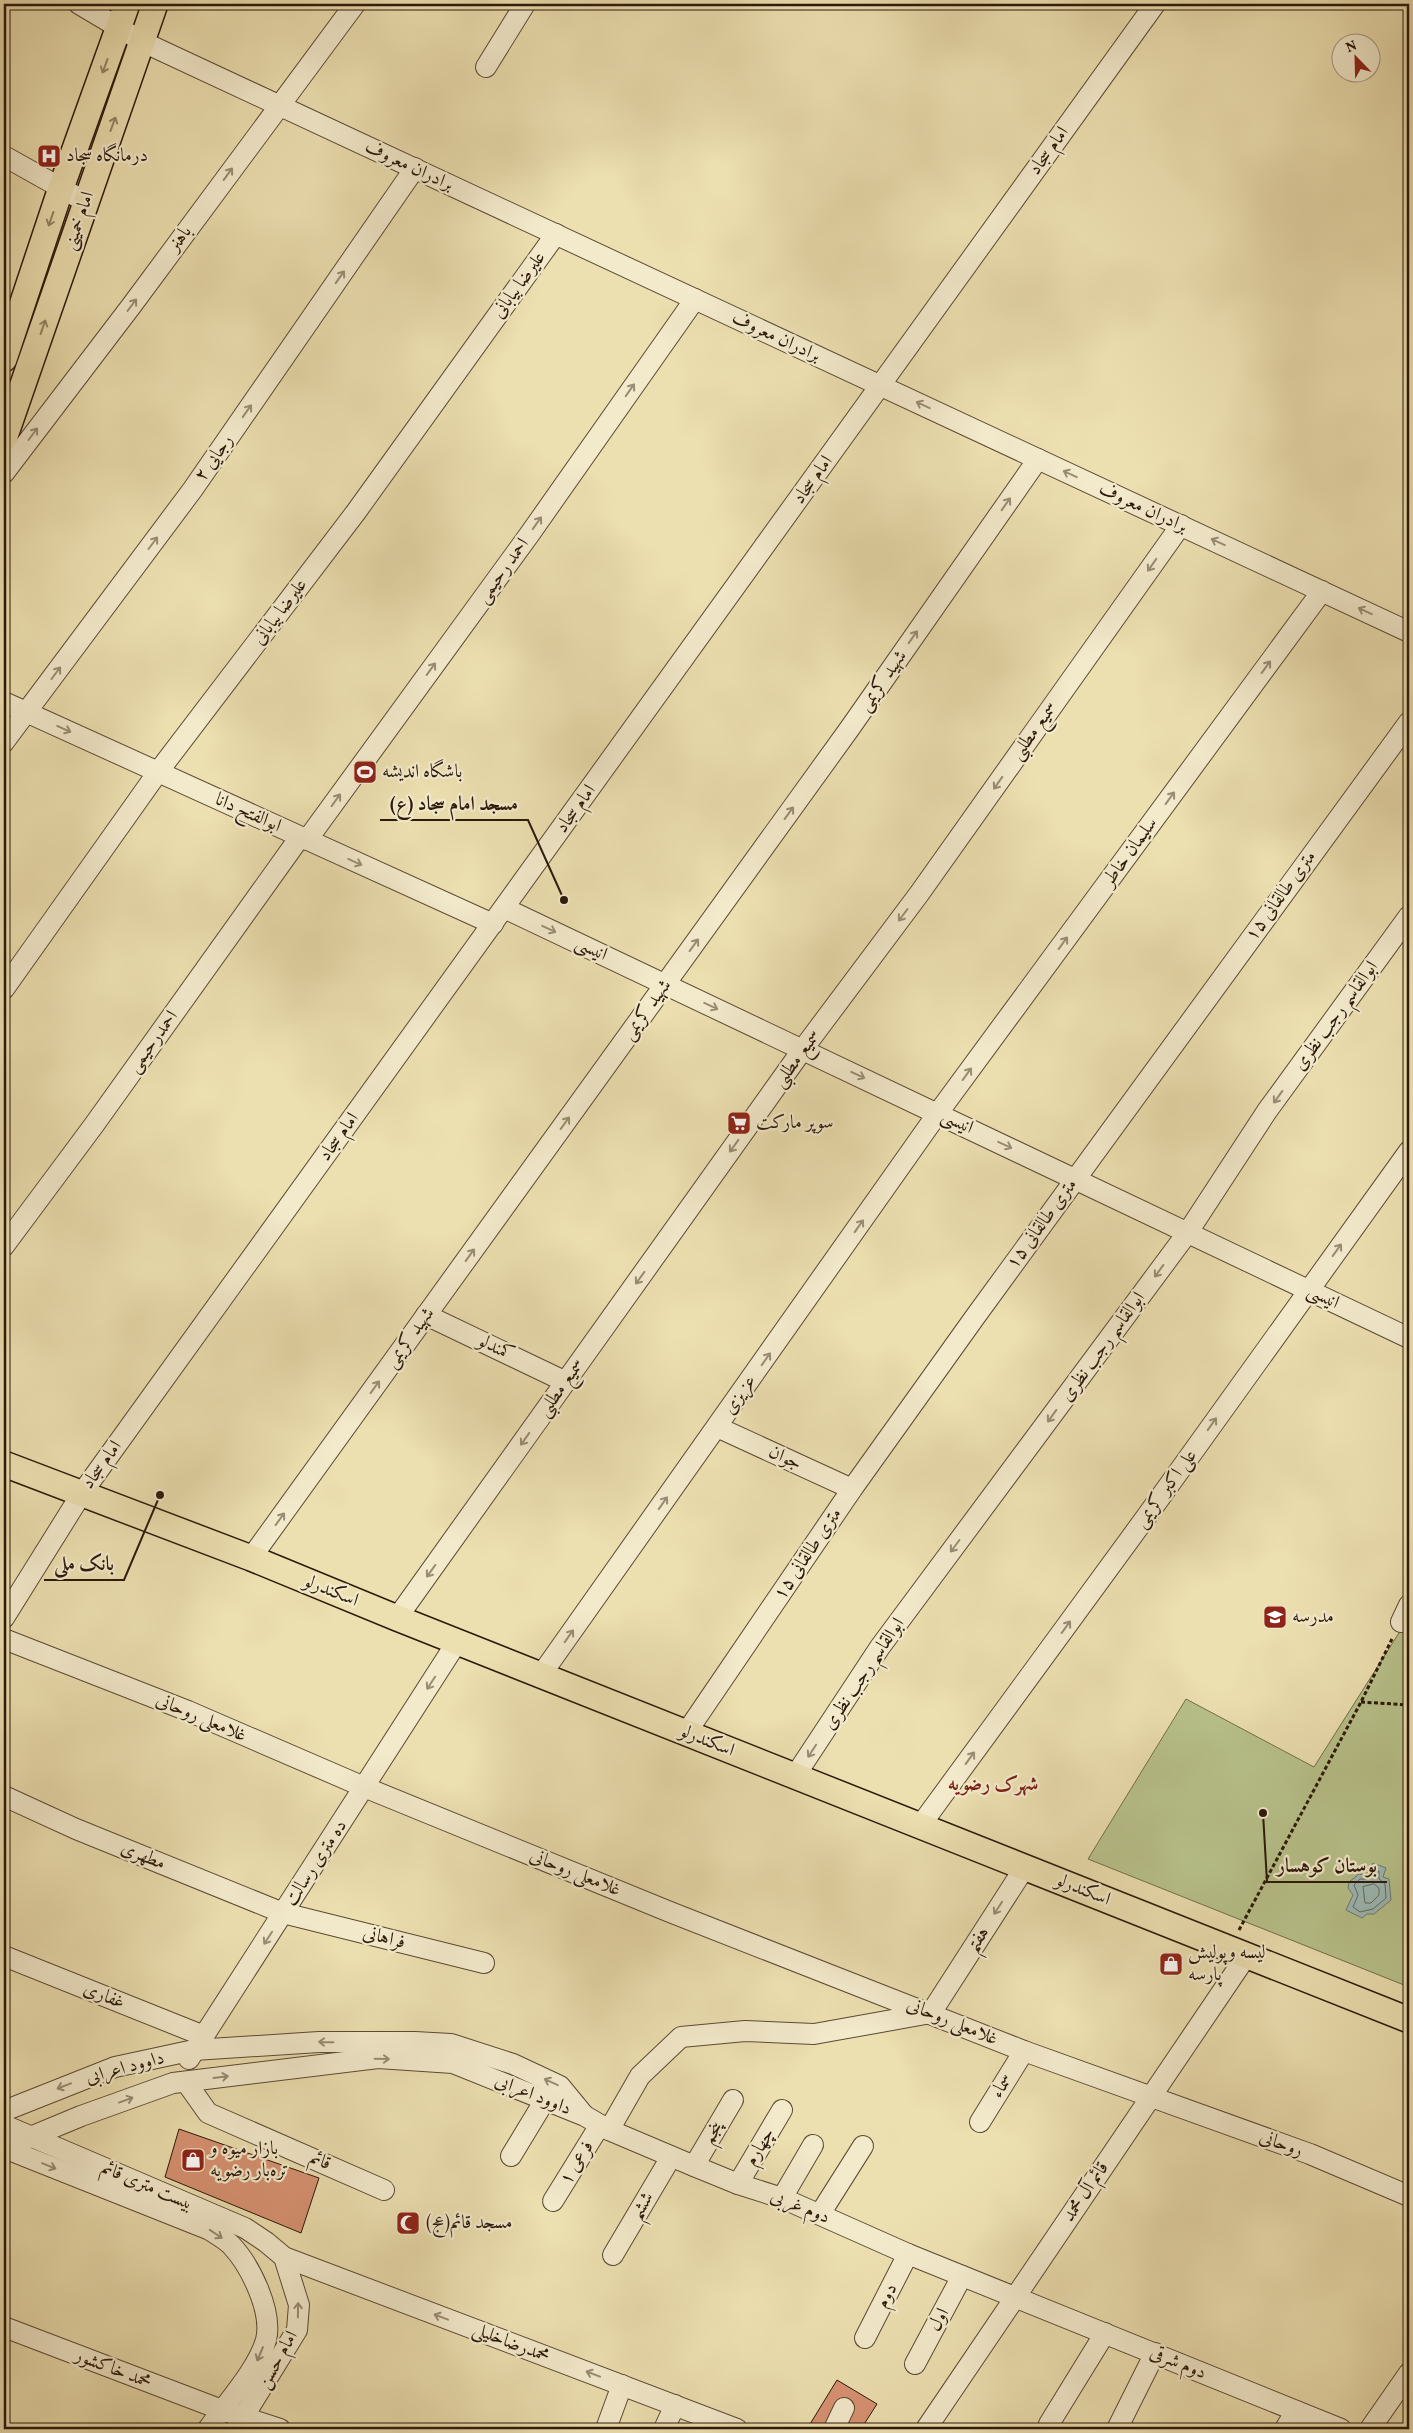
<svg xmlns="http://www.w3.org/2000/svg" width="1413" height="2433" viewBox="0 0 1413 2433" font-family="Vollkorn,Amiri,serif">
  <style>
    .green { fill: #b8c28b; stroke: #726e4a }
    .water { fill: #9dbab6; stroke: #6f7a71 }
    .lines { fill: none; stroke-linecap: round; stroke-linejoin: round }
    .shore { stroke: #646a60; stroke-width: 1 }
    .building { fill: #d79273; stroke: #2b190a }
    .minor-casing { stroke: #5b4a34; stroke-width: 22 }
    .major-casing { stroke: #2b190a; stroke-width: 28 }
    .path { stroke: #2b190a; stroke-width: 3; stroke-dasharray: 4 2.5; stroke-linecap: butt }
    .minor { stroke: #f3eacc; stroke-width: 20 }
    .major { stroke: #ecdfb0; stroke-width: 25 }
    .oneway { stroke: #958665 }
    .oneway2 { stroke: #998c75 }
    .labels { text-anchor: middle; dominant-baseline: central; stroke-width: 4.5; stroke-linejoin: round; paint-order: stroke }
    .street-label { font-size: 19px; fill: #2b190a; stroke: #f3eacc }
    .poi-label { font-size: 19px; fill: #2b190a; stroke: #f3eacc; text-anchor: start }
    .neighbourhood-label { font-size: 20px; font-weight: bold; fill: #7a1f14; stroke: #f3eacc }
    .leader { fill: none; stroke: #2b190a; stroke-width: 2 }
    .callout-dot { fill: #2b190a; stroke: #f3eacc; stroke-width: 2 }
    .callout-label { font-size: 20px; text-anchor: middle; font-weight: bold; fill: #2b190a; stroke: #f3eacc; stroke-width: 4.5; stroke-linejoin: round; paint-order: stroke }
  </style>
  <rect width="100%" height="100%" fill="#ecdfb0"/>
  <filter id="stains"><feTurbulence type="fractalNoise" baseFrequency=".004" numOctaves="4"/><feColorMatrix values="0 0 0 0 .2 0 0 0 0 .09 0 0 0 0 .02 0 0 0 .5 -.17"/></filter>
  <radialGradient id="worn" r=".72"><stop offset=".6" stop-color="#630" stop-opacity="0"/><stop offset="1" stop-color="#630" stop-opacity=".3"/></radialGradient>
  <polygon class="green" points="1409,1617 1409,1987 1088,1859 1186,1699 1314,1767"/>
  <polygon class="water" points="1373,1863 1386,1868 1383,1877 1389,1879 1391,1900 1374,1914 1367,1914 1362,1918 1346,1910 1353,1895 1348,1888 1349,1882 1359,1874 1366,1875"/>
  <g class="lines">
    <g class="shore">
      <polygon points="1375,1871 1379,1871 1379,1879 1385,1884 1386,1898 1373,1909 1360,1912 1353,1907 1358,1895 1354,1885 1360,1879 1369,1879"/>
      <polygon points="1374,1884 1379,1888 1379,1895 1371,1903 1365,1903 1363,1887"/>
    </g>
  </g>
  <g class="building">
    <polygon points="179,2129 319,2178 301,2233 165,2177"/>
    <polygon points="837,2380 877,2404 861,2429 807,2429"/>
  </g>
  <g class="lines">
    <g class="minor-casing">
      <g id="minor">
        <polyline points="79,4 143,42 1409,632"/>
        <polyline points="486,67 525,4"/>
        <polyline points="4,156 86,202"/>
        <polyline points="4,473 132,305 355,4"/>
        <polyline points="4,702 493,924"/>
        <polyline points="4,742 193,489 415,168"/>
        <polyline points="307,840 529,535 695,299"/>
        <polyline points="504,908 1409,1338"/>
        <polyline points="4,989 158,772 356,512 556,234"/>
        <polyline points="4,1246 94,1125 300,837"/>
        <polyline points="426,1315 566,1382"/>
        <polyline points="717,1427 852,1489"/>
        <polyline points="251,1558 850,728 1038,459"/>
        <polyline points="4,1618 82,1493 1155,4"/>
        <polyline points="397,1618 803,1049 919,894 1181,525"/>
        <polyline points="1401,1622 1409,1605"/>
        <polyline points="4,1639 188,1711 364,1787 670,1912 1024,2051 1310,2154 1409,2196"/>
        <polyline points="541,1675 938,1113 1322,591"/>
        <polyline points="686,1733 852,1489 975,1317 1409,722"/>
        <polyline points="795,1776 880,1647 1188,1232 1267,1111 1409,916"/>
        <polyline points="4,1796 76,1829 283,1913 484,1963"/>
        <polyline points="920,1826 1149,1513 1409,1151"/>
        <polyline points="4,1956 204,2036"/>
        <polyline points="189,2059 457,1642"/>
        <polyline points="186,2082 208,2113 384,2190"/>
        <polyline points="4,2111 115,2067 194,2050 319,2042 415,2042 451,2044 513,2064 560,2086 583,2114"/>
        <polyline points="980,2122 1024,2051"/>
        <polyline points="4,2125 245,2228 266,2242 284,2257 737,2429"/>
        <polyline points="609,2130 640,2076 681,2037 745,2031 814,2034 931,2013 1025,1867"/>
        <polyline points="4,2148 81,2116 173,2083 378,2058 453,2063 585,2116 609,2130 694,2166 738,2184 782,2198 908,2254 1341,2429"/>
        <path d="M 4,2148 L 210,2230 C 217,2235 225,2239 231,2245 C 250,2265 273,2311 266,2340 C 258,2369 226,2404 208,2429"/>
        <polyline points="511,2156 545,2100"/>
        <polyline points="694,2166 733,2100"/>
        <polyline points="738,2184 782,2110"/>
        <polyline points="782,2198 813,2145"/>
        <polyline points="553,2201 600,2125"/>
        <polyline points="820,2214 863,2146"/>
        <polyline points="613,2255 671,2157"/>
        <polyline points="4,2327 222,2410 280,2429"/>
        <polyline points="865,2338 908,2254"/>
        <polyline points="915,2364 962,2276"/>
        <polyline points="1049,2424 1105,2333"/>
        <polyline points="607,2426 622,2385"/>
        <polyline points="236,2429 297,2330 299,2305 284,2257"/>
        <polyline points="664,2429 675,2405"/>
        <polyline points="834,2429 844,2408"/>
        <polyline points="926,2429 1247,1955"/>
        <polyline points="1117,2429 1155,2353"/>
        <polyline points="1285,2429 1296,2411"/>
        <polyline points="1370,2429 1409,2373"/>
      </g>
    </g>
    <g class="major-casing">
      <g id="major">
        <polyline points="4,359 61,188 127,4"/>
        <polyline points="4,439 155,4"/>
        <polyline points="4,1464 251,1558 397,1618 1409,2020"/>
      </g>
    </g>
    <g class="path">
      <polyline points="1361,1702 1409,1705"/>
      <polyline points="1239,1930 1361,1702 1392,1639"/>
    </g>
    <use href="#minor" class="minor"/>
    <use href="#major" class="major"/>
  </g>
  <defs><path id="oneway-shaft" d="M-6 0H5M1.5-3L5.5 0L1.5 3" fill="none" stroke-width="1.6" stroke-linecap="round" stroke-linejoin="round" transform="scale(1.25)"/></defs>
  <g class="oneway">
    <use href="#oneway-shaft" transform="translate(105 66) rotate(110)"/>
    <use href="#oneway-shaft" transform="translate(113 124) rotate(-70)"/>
    <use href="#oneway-shaft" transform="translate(51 219) rotate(109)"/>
    <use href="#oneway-shaft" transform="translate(43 327) rotate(-71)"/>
  </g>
  <g class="oneway2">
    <use href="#oneway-shaft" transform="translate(228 174) rotate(-54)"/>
    <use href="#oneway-shaft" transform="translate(340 277) rotate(-55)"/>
    <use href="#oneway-shaft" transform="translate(132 305) rotate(-53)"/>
    <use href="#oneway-shaft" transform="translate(630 390) rotate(-55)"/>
    <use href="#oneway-shaft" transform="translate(923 405) rotate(-155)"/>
    <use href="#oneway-shaft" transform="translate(247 411) rotate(-55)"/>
    <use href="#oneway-shaft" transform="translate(33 434) rotate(-53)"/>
    <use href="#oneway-shaft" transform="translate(1070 474) rotate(-155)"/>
    <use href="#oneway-shaft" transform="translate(1006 504) rotate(-55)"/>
    <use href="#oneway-shaft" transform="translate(537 523) rotate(-55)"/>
    <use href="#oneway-shaft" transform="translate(1218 542) rotate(-155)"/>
    <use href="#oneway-shaft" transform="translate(153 543) rotate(-53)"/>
    <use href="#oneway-shaft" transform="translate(1152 565) rotate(125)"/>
    <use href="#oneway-shaft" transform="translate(1365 611) rotate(-155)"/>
    <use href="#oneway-shaft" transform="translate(913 637) rotate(-55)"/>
    <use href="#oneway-shaft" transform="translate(1266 667) rotate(-54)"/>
    <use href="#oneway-shaft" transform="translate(431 669) rotate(-54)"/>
    <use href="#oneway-shaft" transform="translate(56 673) rotate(-53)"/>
    <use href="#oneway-shaft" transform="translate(64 729) rotate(24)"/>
    <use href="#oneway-shaft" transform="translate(998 783) rotate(125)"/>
    <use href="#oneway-shaft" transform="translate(1170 798) rotate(-54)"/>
    <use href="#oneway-shaft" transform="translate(336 800) rotate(-54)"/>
    <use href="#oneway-shaft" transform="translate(789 813) rotate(-54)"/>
    <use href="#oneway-shaft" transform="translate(355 862) rotate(24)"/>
    <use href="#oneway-shaft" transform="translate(903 915) rotate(127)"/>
    <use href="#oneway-shaft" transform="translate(549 929) rotate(25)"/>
    <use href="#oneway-shaft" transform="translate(1063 943) rotate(-54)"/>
    <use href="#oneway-shaft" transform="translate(694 945) rotate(-54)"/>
    <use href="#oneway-shaft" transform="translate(711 1006) rotate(25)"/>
    <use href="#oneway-shaft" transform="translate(967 1074) rotate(-54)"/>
    <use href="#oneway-shaft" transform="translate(858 1075) rotate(25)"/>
    <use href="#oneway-shaft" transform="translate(1278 1097) rotate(126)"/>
    <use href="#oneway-shaft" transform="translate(565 1123) rotate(-54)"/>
    <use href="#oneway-shaft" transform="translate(1005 1145) rotate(25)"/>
    <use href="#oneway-shaft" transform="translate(734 1146) rotate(126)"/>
    <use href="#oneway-shaft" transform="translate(859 1226) rotate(-55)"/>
    <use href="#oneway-shaft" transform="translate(1337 1250) rotate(-54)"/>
    <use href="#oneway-shaft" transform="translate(470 1255) rotate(-54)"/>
    <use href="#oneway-shaft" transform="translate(1159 1271) rotate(126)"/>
    <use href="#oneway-shaft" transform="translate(640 1278) rotate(126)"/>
    <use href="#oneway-shaft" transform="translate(766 1359) rotate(-55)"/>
    <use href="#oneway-shaft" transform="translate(375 1387) rotate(-54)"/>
    <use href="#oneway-shaft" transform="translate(1052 1416) rotate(126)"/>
    <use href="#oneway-shaft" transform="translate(1212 1424) rotate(-55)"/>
    <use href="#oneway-shaft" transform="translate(525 1439) rotate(125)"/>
    <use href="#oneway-shaft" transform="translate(663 1503) rotate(-55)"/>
    <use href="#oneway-shaft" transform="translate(280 1519) rotate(-54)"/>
    <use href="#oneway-shaft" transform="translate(955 1546) rotate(127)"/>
    <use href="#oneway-shaft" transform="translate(431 1571) rotate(126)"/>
    <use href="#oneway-shaft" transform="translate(1066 1627) rotate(-54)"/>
    <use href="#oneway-shaft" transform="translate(569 1636) rotate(-55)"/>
    <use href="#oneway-shaft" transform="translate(431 1683) rotate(123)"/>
    <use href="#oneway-shaft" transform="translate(812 1751) rotate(123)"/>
    <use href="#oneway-shaft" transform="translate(970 1758) rotate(-54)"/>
    <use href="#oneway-shaft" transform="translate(998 1908) rotate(123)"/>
    <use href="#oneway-shaft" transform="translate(268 1938) rotate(123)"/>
    <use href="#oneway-shaft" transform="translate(326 2042) rotate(-179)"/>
    <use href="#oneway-shaft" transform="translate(382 2059) rotate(1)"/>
    <use href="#oneway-shaft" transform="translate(221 2077) rotate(-7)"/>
    <use href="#oneway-shaft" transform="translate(551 2082) rotate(-155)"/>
    <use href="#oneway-shaft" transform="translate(64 2086) rotate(159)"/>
    <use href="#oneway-shaft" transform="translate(126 2100) rotate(-20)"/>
    <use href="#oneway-shaft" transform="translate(49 2166) rotate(22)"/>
    <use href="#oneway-shaft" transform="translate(216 2234) rotate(34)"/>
    <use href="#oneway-shaft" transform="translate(298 2310) rotate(-89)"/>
    <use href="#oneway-shaft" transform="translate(441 2317) rotate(-159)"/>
    <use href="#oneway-shaft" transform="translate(260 2354) rotate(113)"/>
    <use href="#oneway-shaft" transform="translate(593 2374) rotate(-159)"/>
  </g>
  <defs>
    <g id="hospital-square" transform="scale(1.25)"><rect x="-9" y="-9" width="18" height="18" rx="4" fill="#8f2418" stroke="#f3eacc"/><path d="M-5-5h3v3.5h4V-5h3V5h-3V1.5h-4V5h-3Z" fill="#fff"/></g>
    <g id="stadium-square" transform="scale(1.25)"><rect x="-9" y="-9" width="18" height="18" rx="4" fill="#8f2418" stroke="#f3eacc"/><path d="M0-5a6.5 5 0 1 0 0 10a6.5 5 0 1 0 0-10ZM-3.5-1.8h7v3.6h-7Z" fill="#fff"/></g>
    <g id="supermarket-square" transform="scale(1.25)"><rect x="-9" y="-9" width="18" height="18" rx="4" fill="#8f2418" stroke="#f3eacc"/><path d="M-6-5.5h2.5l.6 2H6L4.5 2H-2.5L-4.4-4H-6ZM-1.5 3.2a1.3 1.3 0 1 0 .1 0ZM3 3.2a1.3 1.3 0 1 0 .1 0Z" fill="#fff"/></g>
    <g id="school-square" transform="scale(1.25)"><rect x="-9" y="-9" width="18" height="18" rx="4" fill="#8f2418" stroke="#f3eacc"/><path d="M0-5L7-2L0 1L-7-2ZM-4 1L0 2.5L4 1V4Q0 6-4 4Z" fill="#fff"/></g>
    <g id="shop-square" transform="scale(1.25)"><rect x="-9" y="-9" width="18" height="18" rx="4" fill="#8f2418" stroke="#f3eacc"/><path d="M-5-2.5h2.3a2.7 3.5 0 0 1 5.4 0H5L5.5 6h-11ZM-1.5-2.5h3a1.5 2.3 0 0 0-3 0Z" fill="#fff"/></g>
    <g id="mosque-square" transform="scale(1.25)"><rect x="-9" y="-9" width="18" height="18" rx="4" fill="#8f2418" stroke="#f3eacc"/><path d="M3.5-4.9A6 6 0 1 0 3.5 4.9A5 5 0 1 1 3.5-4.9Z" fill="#fff"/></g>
  </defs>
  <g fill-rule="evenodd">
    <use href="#hospital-square" x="49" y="156"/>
    <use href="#stadium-square" x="365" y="772"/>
    <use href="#supermarket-square" x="739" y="1123"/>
    <use href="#school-square" x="1275" y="1617"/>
    <use href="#shop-square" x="1171" y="1964"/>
    <use href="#shop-square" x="193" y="2160"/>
    <use href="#mosque-square" x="408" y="2223"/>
  </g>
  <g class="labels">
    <g class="street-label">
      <text transform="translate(1049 151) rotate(-54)">امام سجاد</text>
      <text transform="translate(409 166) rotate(25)">برادران معروف</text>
      <text transform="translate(79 221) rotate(-71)">امام خمینی</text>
      <text transform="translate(180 239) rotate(-54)">باهنر</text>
      <text transform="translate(519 285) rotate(-54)">علیرضا بیابانی</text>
      <text transform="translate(776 337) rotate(25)">برادران معروف</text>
      <text transform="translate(214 458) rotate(-55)">رجایی ۲</text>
      <text transform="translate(813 480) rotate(-54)">امام سجاد</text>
      <text transform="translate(1143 508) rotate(25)">برادران معروف</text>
      <text transform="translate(503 571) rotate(-54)">احمد رحیمی</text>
      <text transform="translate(280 612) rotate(-53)">علیرضا بیابانی</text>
      <text transform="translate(883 681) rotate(-55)">شهید کریمی</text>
      <text transform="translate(1034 731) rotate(-55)">سمیع مطلبی</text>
      <text transform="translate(576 809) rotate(-54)">امام سجاد</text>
      <text transform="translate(248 813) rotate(24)">ابوالفتح دانا</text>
      <text transform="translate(1130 852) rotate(-54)">سلیمان خاطر</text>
      <text transform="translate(1281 896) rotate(-54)">۱۵ متری طالقانی</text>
      <text transform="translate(591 949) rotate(25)">انیسی</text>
      <text transform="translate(647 1010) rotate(-54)">شهید کریمی</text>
      <text transform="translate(1336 1016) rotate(-54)">ابوالقاسم رجب نظری</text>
      <text transform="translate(153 1042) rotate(-54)">احمدرحیمی</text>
      <text transform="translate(797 1059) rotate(-54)">سمیع مطلبی</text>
      <text transform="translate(957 1122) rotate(25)">انیسی</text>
      <text transform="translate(339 1137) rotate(-54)">امام سجاد</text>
      <text transform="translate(1042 1224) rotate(-54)">۱۵ متری طالقانی</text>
      <text transform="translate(1323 1297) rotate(26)">انیسی</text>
      <text transform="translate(410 1338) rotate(-54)">شهید کریمی</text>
      <text transform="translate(1103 1347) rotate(-54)">ابوالقاسم رجب نظری</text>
      <text transform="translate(496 1348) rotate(26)">کمندلو</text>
      <text transform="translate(561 1388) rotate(-55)">سمیع مطلبی</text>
      <text transform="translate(740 1395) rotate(-55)">عزیزی</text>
      <text transform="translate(785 1458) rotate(25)">جوان</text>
      <text transform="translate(102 1465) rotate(-54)">امام سجاد</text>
      <text transform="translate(1166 1489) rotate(-54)">علی اکبر کریمی</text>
      <text transform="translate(808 1554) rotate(-56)">۱۵ متری طالقانی</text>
      <text transform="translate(331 1591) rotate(22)">اسکندرلو</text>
      <text transform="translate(864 1674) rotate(-56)">ابوالقاسم رجب نظری</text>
      <text transform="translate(201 1718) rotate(23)">غلامعلی روحانی</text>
      <text transform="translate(707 1741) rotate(22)">اسکندرلو</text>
      <text transform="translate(143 1856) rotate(22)">مطهری</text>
      <text transform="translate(316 1863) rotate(-57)">ده متری رسالت</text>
      <text transform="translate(575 1873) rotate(22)">غلامعلی روحانی</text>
      <text transform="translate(1083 1890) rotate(22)">اسکندرلو</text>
      <text transform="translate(384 1938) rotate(14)">فراهانی</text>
      <text transform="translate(978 1940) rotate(-57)">هفتم</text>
      <text transform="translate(104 1996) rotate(22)">غفاری</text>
      <text transform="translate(952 2022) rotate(22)">غلامعلی روحانی</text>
      <text transform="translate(125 2068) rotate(-15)">داوود اعرابی</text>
      <text transform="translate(1002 2086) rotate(-59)">سماء</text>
      <text transform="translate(533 2095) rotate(22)">داوود اعرابی</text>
      <text transform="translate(713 2133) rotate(-59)">پنجم</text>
      <text transform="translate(1281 2144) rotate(20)">روحانی</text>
      <text transform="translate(760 2147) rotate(-59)">چهارم</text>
      <text transform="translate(320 2161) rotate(23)">قائم</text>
      <text transform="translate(577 2163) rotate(-58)">فرعی ۱</text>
      <text transform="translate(147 2186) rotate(23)">بیست متری قائم</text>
      <text transform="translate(1086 2192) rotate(-56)">قائم آل محمد</text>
      <text transform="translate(642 2206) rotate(-59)">ششم</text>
      <text transform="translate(800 2207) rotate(22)">دوم غربی</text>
      <text transform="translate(887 2296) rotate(-63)">دوم</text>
      <text transform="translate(939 2320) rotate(-62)">اول</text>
      <text transform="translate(511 2343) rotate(21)">محمدرضاخلیلی</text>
      <text transform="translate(278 2360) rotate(-61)">امام حسن</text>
      <text transform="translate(1178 2363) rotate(22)">دوم شرقی</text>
      <text transform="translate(113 2369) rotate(21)">محمد خاکشور</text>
    </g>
    <g class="poi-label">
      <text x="66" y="156">درمانگاه سجاد</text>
      <text x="382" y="772">باشگاه اندیشه</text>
      <text x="756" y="1123">سوپر مارکت</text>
      <text x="1292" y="1617">مدرسه</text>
      <text x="1188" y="1953">لیسه وپولیش<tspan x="1188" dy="22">پارسه</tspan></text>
      <text x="210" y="2149">بازار میوه و<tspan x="210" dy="22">تره‌بار رضویه</tspan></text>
      <text x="426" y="2223">مسجد قائم(عج)</text>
    </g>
    <g class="neighbourhood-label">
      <text x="993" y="1785">شهرک رضویه</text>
    </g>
  </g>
  <path class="leader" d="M564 900L528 820H380M160 1495L124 1580H44M1263 1813L1267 1882H1387"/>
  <g class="callout-dot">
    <circle cx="564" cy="900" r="5"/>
    <circle cx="160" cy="1495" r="5"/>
    <circle cx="1263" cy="1813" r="5"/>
  </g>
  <g class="callout-label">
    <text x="454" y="810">مسجد امام سجاد (ع)</text>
    <text x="84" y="1570">بانک ملی</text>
    <text x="1327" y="1872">بوستان کوهسار</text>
  </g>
  <rect width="1413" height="2433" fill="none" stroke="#ecdfb0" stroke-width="20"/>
  <rect x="5" y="5" width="1403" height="2423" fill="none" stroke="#2b190a" stroke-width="2.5"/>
  <rect x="10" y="10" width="1393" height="2413" fill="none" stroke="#2b190a"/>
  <g transform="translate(1356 58) rotate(337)"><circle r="24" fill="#f3eacc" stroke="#a3967e"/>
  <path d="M0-4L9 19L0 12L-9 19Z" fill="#8f2418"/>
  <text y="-8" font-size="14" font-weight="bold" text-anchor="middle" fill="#2b190a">N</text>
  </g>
  <rect width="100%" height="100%" filter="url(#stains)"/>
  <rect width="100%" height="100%" fill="url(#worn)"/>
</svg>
